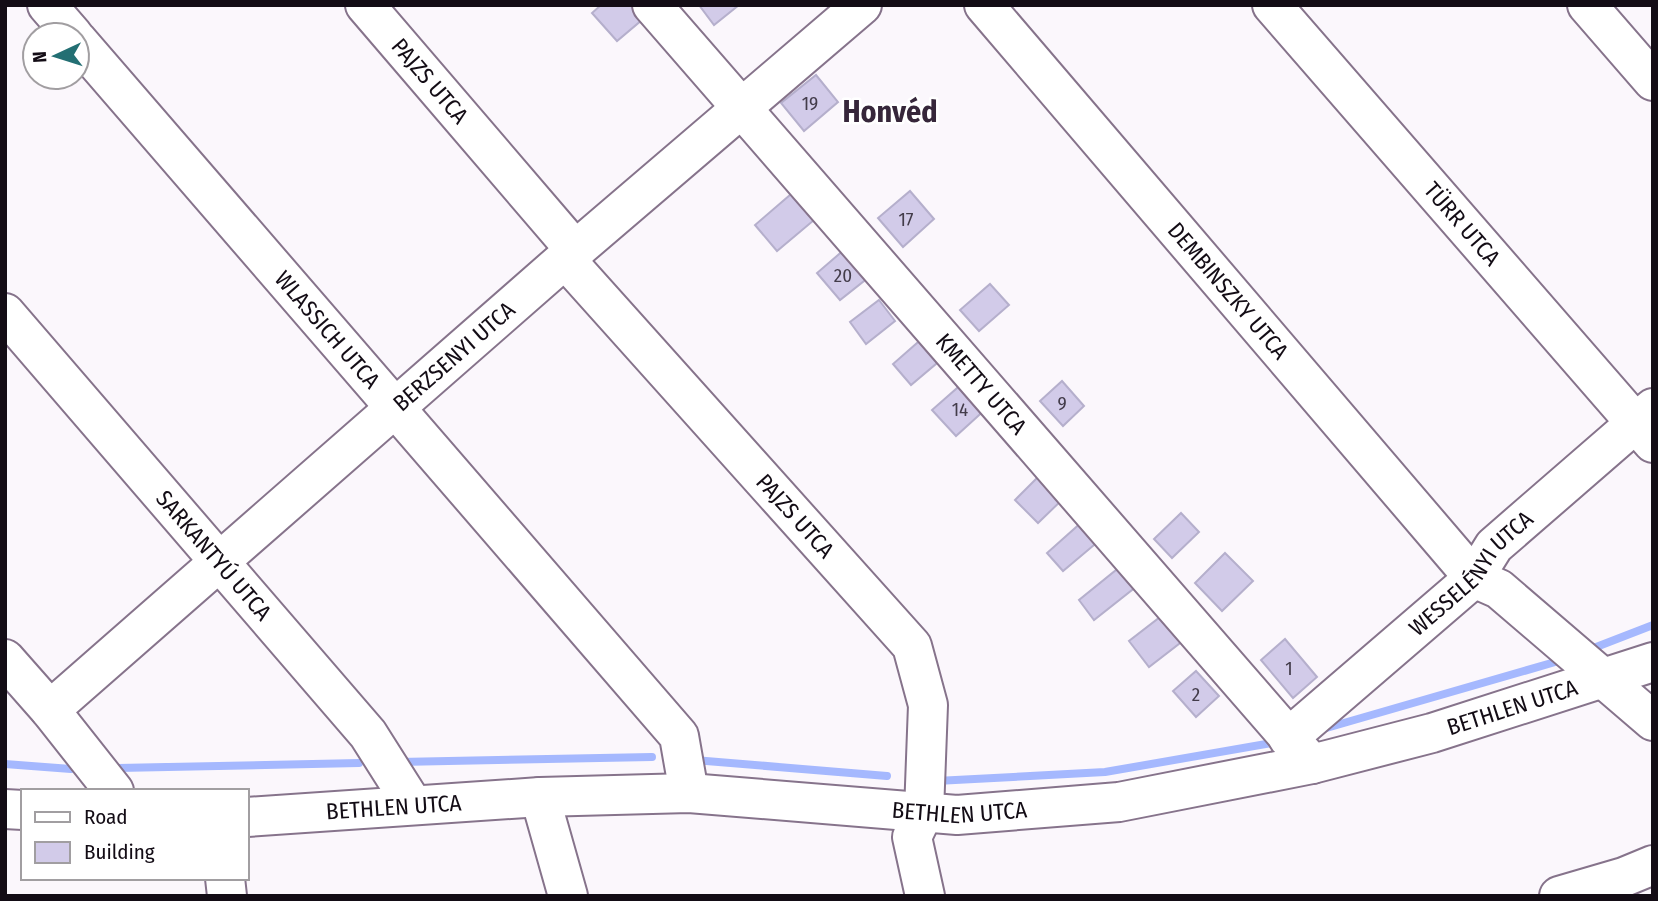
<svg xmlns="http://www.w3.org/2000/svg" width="1658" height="901" viewBox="0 0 1658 901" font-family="'Fira Sans Condensed',sans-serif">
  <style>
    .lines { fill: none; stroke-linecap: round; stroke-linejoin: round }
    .stream { stroke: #a5b8fe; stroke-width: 8 }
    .building { fill: #d2cbe9; stroke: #b5afcc; stroke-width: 2 }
    .minor-casing { stroke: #86738b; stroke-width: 42 }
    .minor { stroke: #fff; stroke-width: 38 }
    .labels { text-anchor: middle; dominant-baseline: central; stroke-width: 5; stroke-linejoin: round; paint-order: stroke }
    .number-label { font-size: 19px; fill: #433c4a }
    .street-label { font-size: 23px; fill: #130c15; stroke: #fff }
    .district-label { font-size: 30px; font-weight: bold; fill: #36263a; stroke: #fff }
  </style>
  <rect width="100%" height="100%" fill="#fbf7fc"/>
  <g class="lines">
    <g class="stream">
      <polyline points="1591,649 1653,625"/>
      <polyline points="1323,729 1562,660"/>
      <polyline points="694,760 887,776"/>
      <polyline points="399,762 652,757"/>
      <polyline points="5,764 71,769"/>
      <polyline points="118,768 359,763"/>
      <polyline points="936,781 1105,772 1272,743"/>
    </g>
  </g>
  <g class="building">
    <polygon points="601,5 642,5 649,14 617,41 592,13"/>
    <polygon points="699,5 739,5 714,25"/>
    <polygon points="816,75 838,102 804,131 781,103"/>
    <polygon points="797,189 820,215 777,251 755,225"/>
    <polygon points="910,191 934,219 903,247 878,218"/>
    <polygon points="845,249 869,277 840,300 817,273"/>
    <polygon points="990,284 1009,305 979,331 960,310"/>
    <polygon points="879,300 895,321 866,344 850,322"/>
    <polygon points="925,336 943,358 911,385 893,364"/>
    <polygon points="1062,381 1084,406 1063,426 1040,401"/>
    <polygon points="964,382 988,407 956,436 932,410"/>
    <polygon points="1043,472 1066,496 1038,523 1015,500"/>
    <polygon points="1181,513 1199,532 1172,558 1154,539"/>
    <polygon points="1083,521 1100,540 1063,571 1047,553"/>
    <polygon points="1225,553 1253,581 1222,611 1195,583"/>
    <polygon points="1121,566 1137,586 1094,620 1079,600"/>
    <polygon points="1164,614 1184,640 1149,667 1129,641"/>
    <polygon points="1285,639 1317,677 1293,698 1261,660"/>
    <polygon points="1196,671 1219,696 1196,717 1173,691"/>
  </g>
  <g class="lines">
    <g class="minor-casing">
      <g id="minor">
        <polyline points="47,5 73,35"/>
        <path id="s1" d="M 365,5 L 576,251"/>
        <path id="s2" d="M 652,5 L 1312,764"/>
        <path id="s3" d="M 984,5 L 1474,578 L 1499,589 L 1653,721"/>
        <path id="s4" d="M 1272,5 L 1653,443"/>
        <polyline points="1587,5 1653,81"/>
        <path id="s5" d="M 77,40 L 679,736 L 689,793"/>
        <path id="s6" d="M 565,259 L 912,646 L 928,705 L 924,812 L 912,837 L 925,896"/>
        <path id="s7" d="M 5,313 L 368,734 L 413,805"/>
        <polyline points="5,659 50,710 114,791"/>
        <path id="s8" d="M 50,710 L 565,259 L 862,5"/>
        <path id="s9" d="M 1288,738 L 1474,578 L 1494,546 L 1653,408"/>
        <polyline points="540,797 568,896"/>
        <polyline points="5,809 23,810"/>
        <path id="s10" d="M 247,817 L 540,797 L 689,793 L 957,815 L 1119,802 L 1312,764 L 1432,733 L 1653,662"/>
        <polyline points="225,878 227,896"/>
        <polyline points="1559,896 1624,877 1653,865"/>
      </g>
    </g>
    <use href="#minor" class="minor"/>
  </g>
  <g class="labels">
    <g class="number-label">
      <text x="810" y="103">19</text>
      <text x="906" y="219">17</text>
      <text x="843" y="275">20</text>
      <text x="1062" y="403">9</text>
      <text x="960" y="409">14</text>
      <text x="1289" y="668">1</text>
      <text x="1196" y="694">2</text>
    </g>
    <g class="street-label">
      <text stroke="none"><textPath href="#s1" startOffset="100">PAJZS UTCA</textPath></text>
      <text stroke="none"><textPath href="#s4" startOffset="290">TÜRR UTCA</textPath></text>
      <text stroke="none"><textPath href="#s3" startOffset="376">DEMBINSZKY UTCA</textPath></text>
      <text stroke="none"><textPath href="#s5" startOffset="383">WLASSICH UTCA</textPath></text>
      <text stroke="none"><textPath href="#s8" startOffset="537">BERZSENYI UTCA</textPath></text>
      <text stroke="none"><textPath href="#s2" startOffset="502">KMETTY UTCA</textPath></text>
      <text stroke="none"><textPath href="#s6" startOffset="345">PAJZS UTCA</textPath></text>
      <text stroke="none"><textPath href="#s7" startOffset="320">SARKANTYÚ UTCA</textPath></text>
      <text stroke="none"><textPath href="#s9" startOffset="247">WESSELÉNYI UTCA</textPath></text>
      <text stroke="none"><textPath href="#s10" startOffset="1279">BETHLEN UTCA</textPath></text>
      <text stroke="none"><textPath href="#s10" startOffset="147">BETHLEN UTCA</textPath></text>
      <text stroke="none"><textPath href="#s10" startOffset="714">BETHLEN UTCA</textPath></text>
    </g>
    <g class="district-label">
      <text x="890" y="112">Honvéd</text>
    </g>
  </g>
  <rect width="1658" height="901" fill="none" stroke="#130c15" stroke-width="14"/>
  <rect x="21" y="789" width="228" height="91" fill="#ffffff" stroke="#a19ea1" stroke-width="2"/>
  <rect x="35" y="812" width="35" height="10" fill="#ffffff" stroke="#a19ea1" stroke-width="2"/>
  <text x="84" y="824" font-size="21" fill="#130c15">Road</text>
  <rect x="35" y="842" width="35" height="21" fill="#d2cbe9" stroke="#a19ea1" stroke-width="2"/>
  <text x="84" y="859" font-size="21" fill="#130c15">Building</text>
  <g transform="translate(56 56) rotate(266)"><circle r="33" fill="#ffffff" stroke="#a19ea1" stroke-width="2"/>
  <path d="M0-5L12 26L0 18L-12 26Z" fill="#236f73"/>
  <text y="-10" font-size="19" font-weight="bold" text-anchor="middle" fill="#130c15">N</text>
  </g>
</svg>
